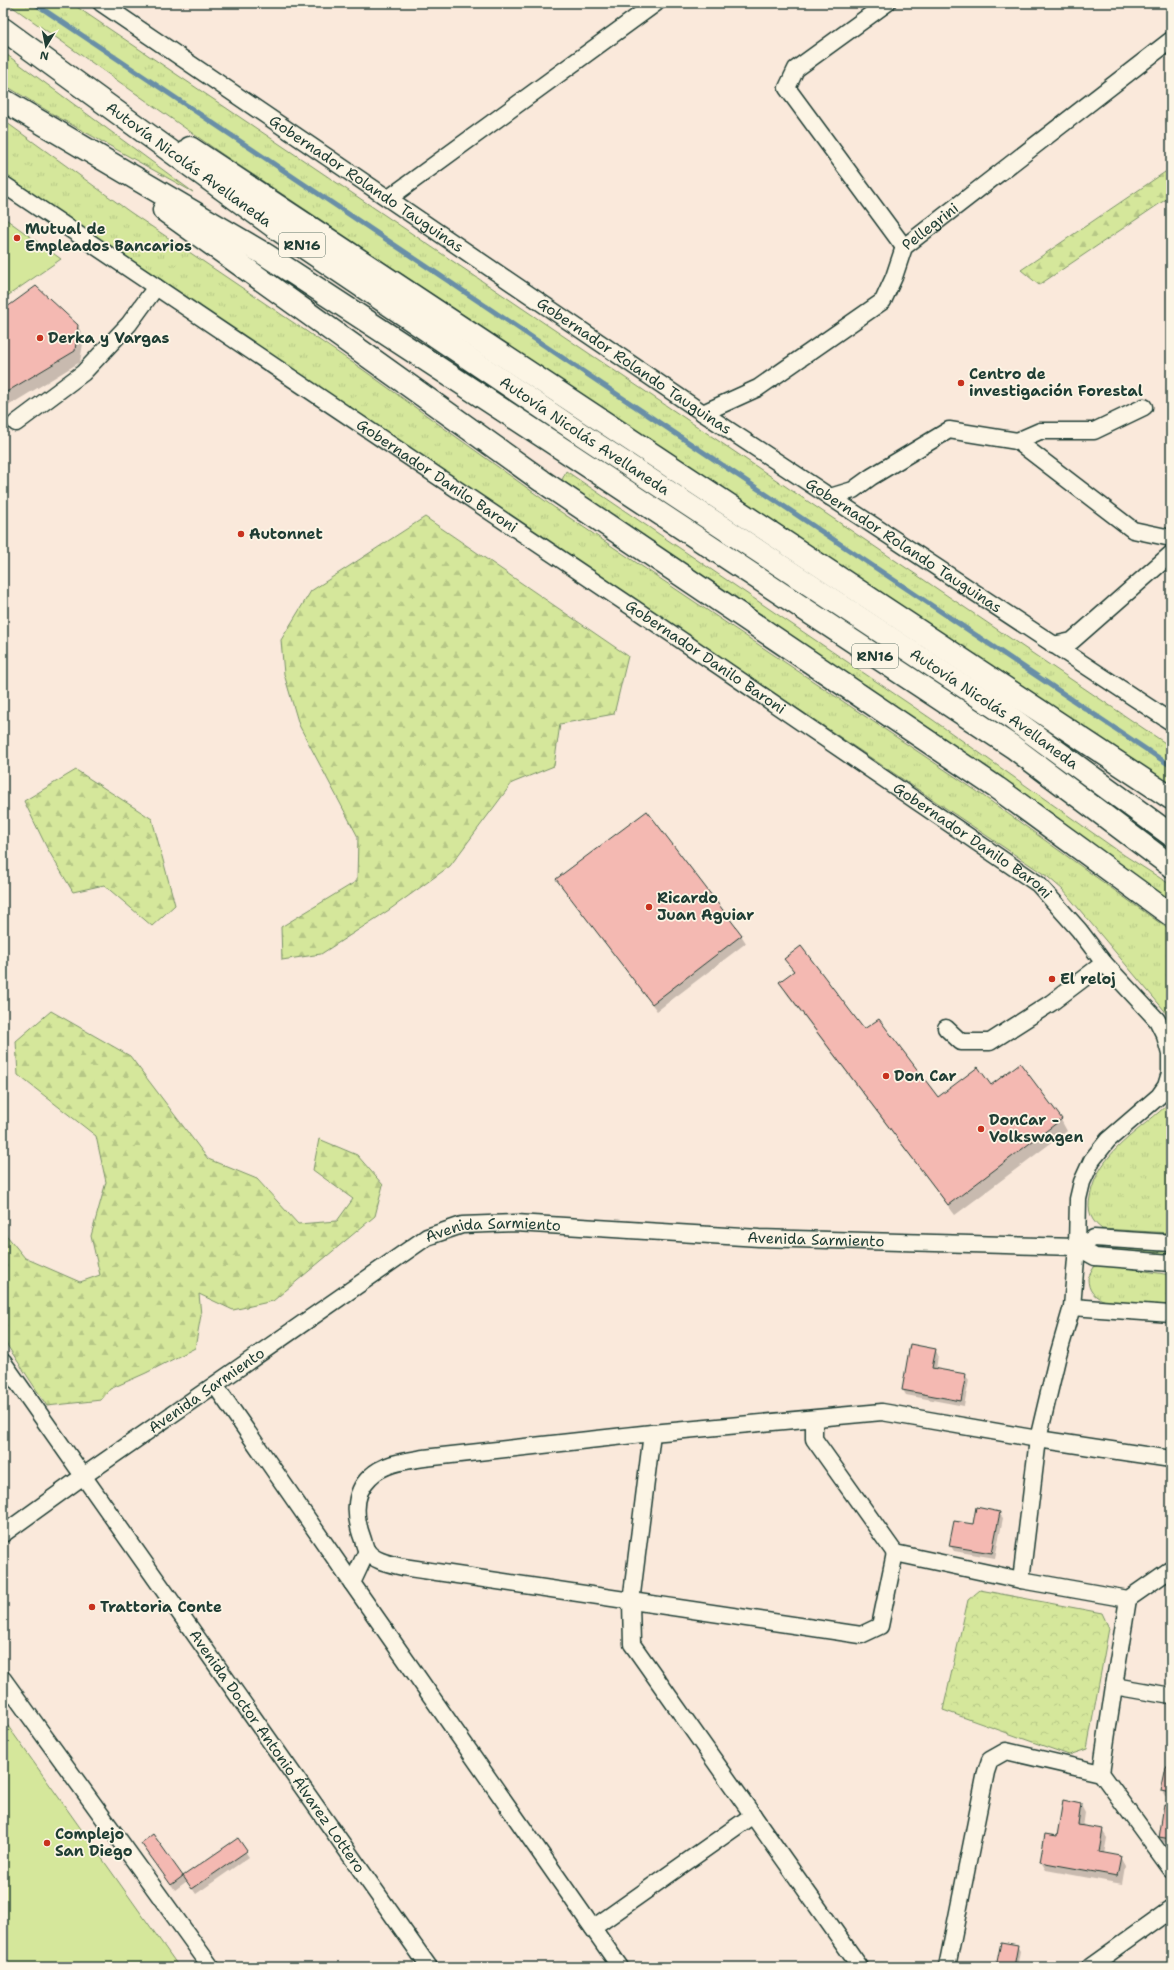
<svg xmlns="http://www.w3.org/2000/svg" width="1174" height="1970" viewBox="0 0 1174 1970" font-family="'Shantell Sans',sans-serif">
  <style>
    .grass { fill: url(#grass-tufts); stroke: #7a9268 }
    .forest { fill: url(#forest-firs); stroke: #7a9268 }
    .park { fill: url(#park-crowns); stroke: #7a9268 }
    .pitch { fill: #d5e79b; stroke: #7a9268 }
    .shadow { fill: #0003 }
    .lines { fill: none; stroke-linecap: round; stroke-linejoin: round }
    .stream { stroke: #698fa7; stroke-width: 5 }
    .building { fill: #f4b9b2; stroke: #1f3d34 }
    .minor-casing { stroke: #1f3d34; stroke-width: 19 }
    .highway-casing { stroke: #1f3d34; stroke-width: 25 }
    .minor { stroke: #fcf5e5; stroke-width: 16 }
    .highway { stroke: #fcf5e5; stroke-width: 22 }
    .poi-dot { fill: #c8321e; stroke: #fcf5e5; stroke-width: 1.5 }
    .labels { text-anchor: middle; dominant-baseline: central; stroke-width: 3.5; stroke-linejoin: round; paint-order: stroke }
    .shield { fill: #fcf5e5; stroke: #617469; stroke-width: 1 }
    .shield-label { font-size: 14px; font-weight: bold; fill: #1f3d34 }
    .street-label { font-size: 15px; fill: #1f3d34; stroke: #fcf5e5 }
    .poi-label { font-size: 15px; font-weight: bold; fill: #1f3d34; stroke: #fcf5e5; text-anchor: start }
  </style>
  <defs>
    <pattern id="grass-tufts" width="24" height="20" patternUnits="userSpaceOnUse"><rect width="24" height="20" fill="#d5e79b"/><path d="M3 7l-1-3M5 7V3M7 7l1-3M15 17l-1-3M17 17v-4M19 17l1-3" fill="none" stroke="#b6c786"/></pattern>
    <pattern id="forest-firs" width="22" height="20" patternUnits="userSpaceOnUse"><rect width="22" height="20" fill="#d5e79b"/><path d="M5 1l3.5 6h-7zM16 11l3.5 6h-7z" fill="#b6c786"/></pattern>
    <pattern id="park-crowns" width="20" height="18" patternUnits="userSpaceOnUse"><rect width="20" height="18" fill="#d5e79b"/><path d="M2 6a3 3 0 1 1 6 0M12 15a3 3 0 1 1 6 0" fill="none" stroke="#b6c786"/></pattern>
  </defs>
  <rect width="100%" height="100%" fill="#fae9db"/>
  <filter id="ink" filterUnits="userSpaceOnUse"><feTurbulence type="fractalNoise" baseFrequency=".025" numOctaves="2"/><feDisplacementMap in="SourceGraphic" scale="8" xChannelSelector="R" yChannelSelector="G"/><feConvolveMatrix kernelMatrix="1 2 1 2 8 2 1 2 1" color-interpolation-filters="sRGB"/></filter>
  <g filter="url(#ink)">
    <g class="grass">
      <polygon points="7,3 71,3 1171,747 1171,787 222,154"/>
      <polygon points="3,52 193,192 56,116 3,84"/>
      <polygon points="3,120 130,212 362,369 555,508 975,790 1171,931 1171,1021 1164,1010 1063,890 1048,877 3,174"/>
      <polygon points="566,471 933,720 1124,855 1171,885 1171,900 934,739 562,480"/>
      <path d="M 1171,1101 L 1171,1233 L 1102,1229 C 1091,1221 1087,1211 1090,1197 C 1098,1151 1141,1131 1171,1101 Z"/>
      <polygon points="1113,1247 1171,1251 1171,1255 1112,1250"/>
      <path d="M 1100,1264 L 1171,1275 L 1171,1306 L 1106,1301 C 1094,1297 1088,1291 1088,1278 L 1094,1267 Z"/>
    </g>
    <g class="forest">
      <polygon points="1171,168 1171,196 1039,285 1021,270"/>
      <polygon points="425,517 628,656 614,714 560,724 554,766 512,783 450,866 389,910 321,954 282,960 281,927 357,881 358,837 299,725 284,674 281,640 311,591"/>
      <polygon points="76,770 152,819 175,905 152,926 104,885 73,892 47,848 24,801"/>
      <polygon points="51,1011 130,1056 208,1159 257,1179 298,1224 337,1221 353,1199 313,1170 319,1139 357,1155 383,1185 375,1216 273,1301 233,1310 199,1294 201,1315 195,1348 146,1373 110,1389 101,1400 47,1406 3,1339 3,1231 25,1258 80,1282 100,1275 91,1236 106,1182 96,1136 18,1075 16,1041"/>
    </g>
    <polygon class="park" points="980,1590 1102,1613 1109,1628 1087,1749 1069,1755 943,1710 968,1600"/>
    <g class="pitch">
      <polygon points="3,217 61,259 3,299"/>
      <polygon points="3,1719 179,1967 3,1967"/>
    </g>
    <g class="shadow">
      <polygon points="3,311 77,325 84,337 80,362 3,409"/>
      <polygon points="557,879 741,935 746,943 657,1011"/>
      <polygon points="786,959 938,1098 991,1086 1061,1120 1067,1131 955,1215 787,994 781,983 794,973"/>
      <polygon points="935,1349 938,1355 936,1370 965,1375 969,1380 964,1406 906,1395 903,1390"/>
      <polygon points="999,1513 1003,1518 995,1558 954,1551 950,1545 974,1526"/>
      <polygon points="1171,1769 1171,1797 1165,1796 1162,1791"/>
      <polygon points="1081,1805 1085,1813 1083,1827 1102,1830 1107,1838 1104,1854 1120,1857 1125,1866 1122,1884 1046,1870 1041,1862"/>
      <polygon points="1171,1808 1171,1844 1163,1842 1160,1837"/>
      <polygon points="153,1836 183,1878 237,1840 249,1857 196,1894 187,1881 175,1890 146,1848"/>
      <polygon points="1017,1946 1020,1951 1017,1967 997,1967"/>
    </g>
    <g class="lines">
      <polyline class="stream" points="34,3 1171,766"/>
    </g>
    <g class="building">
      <polygon points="36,286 78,325 75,351 3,394 3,310"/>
      <polygon points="647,811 742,935 652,1004 556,879"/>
      <polygon points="801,946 864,1029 879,1019 938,1097 978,1067 991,1085 1020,1063 1062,1119 948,1205 779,982 794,971 784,959"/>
      <polygon points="910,1344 936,1349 932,1368 966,1374 961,1401 902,1390"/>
      <polygon points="976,1507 1000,1512 992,1553 949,1546 954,1521 973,1524"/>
      <polygon points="1166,1767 1171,1768 1171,1793 1161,1791"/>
      <polygon points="1063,1800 1081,1804 1078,1825 1103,1829 1099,1852 1121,1856 1117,1876 1040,1862 1045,1834 1057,1836"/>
      <polygon points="1164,1805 1171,1807 1171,1839 1159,1837"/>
      <polygon points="153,1834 183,1876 171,1885 141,1843"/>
      <polygon points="238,1838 247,1851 192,1889 183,1876"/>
      <polygon points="1001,1942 1018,1945 1014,1967 996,1967"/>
    </g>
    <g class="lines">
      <g class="minor-casing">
        <g id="minor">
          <path id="s1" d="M 101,3 L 703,413 L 1171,722"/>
          <polyline points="887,3 796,69 787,88 904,247"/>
          <path id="s2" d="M 3,184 L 678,638 L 1038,884 L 1079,930 L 1104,963 L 1157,1020 L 1165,1036 L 1170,1054 L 1170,1073 L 1166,1086 L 1159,1096 L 1108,1140 L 1092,1160 L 1082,1182 L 1078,1199 L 1077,1247 L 1072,1307 L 1057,1359 L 1038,1439 L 1021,1580"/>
          <polyline points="389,198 656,3"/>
          <path id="s3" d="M 703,413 L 758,388 L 883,301 L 894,277 L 904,247 L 1171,40"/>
          <polyline points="16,423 83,373 129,324 156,287"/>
          <polyline points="1017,441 1040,431 1094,431 1144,407"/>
          <polyline points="830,497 853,490 871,477 949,430 1017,441 1133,530 1171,538"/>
          <polyline points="1053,645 1072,641 1171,554"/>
          <polyline points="946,1028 961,1042 990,1042 1051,1003 1104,963"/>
          <polyline points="1077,1247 1094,1238 1171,1243"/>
          <polyline points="1072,1307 1171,1314"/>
          <path id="s4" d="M 3,1362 L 429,1967"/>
          <polyline points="215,1385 352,1583"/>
          <polyline points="814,1419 814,1439 895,1553 1021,1580 1128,1599 1171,1569"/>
          <polyline points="652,1433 631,1602 632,1644 860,1967"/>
          <path id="s5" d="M 3,1534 L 82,1477 L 427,1237 L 462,1225 L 516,1223 L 759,1238 L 1077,1247 L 1095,1257 L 1171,1263"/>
          <polyline points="367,1551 352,1583 620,1967"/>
          <path d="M 895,1553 L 880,1626 L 861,1635 L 403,1567 C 391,1564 375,1562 367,1551 C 365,1548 364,1543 363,1540 C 355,1519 352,1494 370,1477 C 384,1463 405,1461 424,1458 L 652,1433 L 882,1412 L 1038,1439 L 1171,1459"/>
          <polyline points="3,1679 211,1967"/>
          <polyline points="1114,1686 1128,1599"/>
          <polyline points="1171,1696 1114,1686 1101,1773 1171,1869"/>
          <polyline points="593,1928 753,1815"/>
          <polyline points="947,1967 986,1772 990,1760 1006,1751 1101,1773"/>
          <polyline points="1090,1967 1171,1909"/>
        </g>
      </g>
      <g class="highway-casing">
        <g id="highway">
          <path id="s6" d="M 3,29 L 280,231 L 587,438 L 1010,717 L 1171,835"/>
          <polyline points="3,100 266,255 573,456 1013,747 1171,866"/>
          <polyline points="190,148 1171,798"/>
          <polyline points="164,210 542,481 997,788 1171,915"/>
        </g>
      </g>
      <use href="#minor" class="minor"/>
      <use href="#highway" class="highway"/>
    </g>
  </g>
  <g class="poi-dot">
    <circle cx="17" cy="238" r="4"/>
    <circle cx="40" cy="338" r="4"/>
    <circle cx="961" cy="383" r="4"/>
    <circle cx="241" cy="534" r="4"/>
    <circle cx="649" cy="907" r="4"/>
    <circle cx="1052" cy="979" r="4"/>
    <circle cx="886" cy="1076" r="4"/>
    <circle cx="981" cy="1129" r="4"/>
    <circle cx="92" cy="1607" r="4"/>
    <circle cx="47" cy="1843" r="4"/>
  </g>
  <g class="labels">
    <g class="shield">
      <rect x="279" y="233" width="46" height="24" rx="3"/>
      <rect x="852" y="644" width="46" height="24" rx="3"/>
    </g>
    <g class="shield-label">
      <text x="302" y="245">RN16</text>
      <text x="875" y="656">RN16</text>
    </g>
    <g class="street-label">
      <text stroke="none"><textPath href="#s6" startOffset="230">Autovía Nicolás Avellaneda</textPath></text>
      <text stroke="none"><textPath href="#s1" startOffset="321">Gobernador Rolando Tauguinas</textPath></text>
      <text stroke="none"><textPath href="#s3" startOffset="304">Pellegrini</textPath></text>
      <text stroke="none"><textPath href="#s1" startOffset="645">Gobernador Rolando Tauguinas</textPath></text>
      <text stroke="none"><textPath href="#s6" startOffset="710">Autovía Nicolás Avellaneda</textPath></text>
      <text stroke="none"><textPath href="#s2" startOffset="523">Gobernador Danilo Baroni</textPath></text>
      <text stroke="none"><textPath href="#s1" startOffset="969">Gobernador Rolando Tauguinas</textPath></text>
      <text stroke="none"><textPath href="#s2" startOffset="847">Gobernador Danilo Baroni</textPath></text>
      <text stroke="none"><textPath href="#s6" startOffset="1202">Autovía Nicolás Avellaneda</textPath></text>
      <text stroke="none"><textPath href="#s2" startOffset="1171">Gobernador Danilo Baroni</textPath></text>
      <text stroke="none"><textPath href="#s5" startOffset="585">Avenida Sarmiento</textPath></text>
      <text stroke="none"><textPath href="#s5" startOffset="909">Avenida Sarmiento</textPath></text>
      <text stroke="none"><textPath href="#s5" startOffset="249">Avenida Sarmiento</textPath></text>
      <text stroke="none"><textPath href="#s4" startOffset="476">Avenida Doctor Antonio Álvarez Lottero</textPath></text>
    </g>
    <g class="poi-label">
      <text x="25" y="229">Mutual de<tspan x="25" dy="17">Empleados Bancarios</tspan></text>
      <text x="48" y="338">Derka y Vargas</text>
      <text x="969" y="374">Centro de<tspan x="969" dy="17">investigación Forestal</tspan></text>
      <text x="249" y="534">Autonnet</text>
      <text x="657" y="898">Ricardo<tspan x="657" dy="17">Juan Aguiar</tspan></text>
      <text x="1060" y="979">El reloj</text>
      <text x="894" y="1076">Don Car</text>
      <text x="989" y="1120">DonCar -<tspan x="989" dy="17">Volkswagen</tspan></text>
      <text x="100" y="1607">Trattoria Conte</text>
      <text x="55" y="1834">Complejo<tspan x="55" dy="17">San Diego</tspan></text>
    </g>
  </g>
  <rect width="1174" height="1970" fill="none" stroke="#fcf5e5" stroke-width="16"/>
  <rect x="8" y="8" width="1158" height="1954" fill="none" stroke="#1f3d34" stroke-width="1.5" filter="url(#ink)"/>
  <g transform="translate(46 46) rotate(190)" stroke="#fcf5e5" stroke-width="3" paint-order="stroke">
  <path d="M0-3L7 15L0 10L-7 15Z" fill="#1f3d34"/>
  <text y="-6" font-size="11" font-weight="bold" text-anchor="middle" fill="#1f3d34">N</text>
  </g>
</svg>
